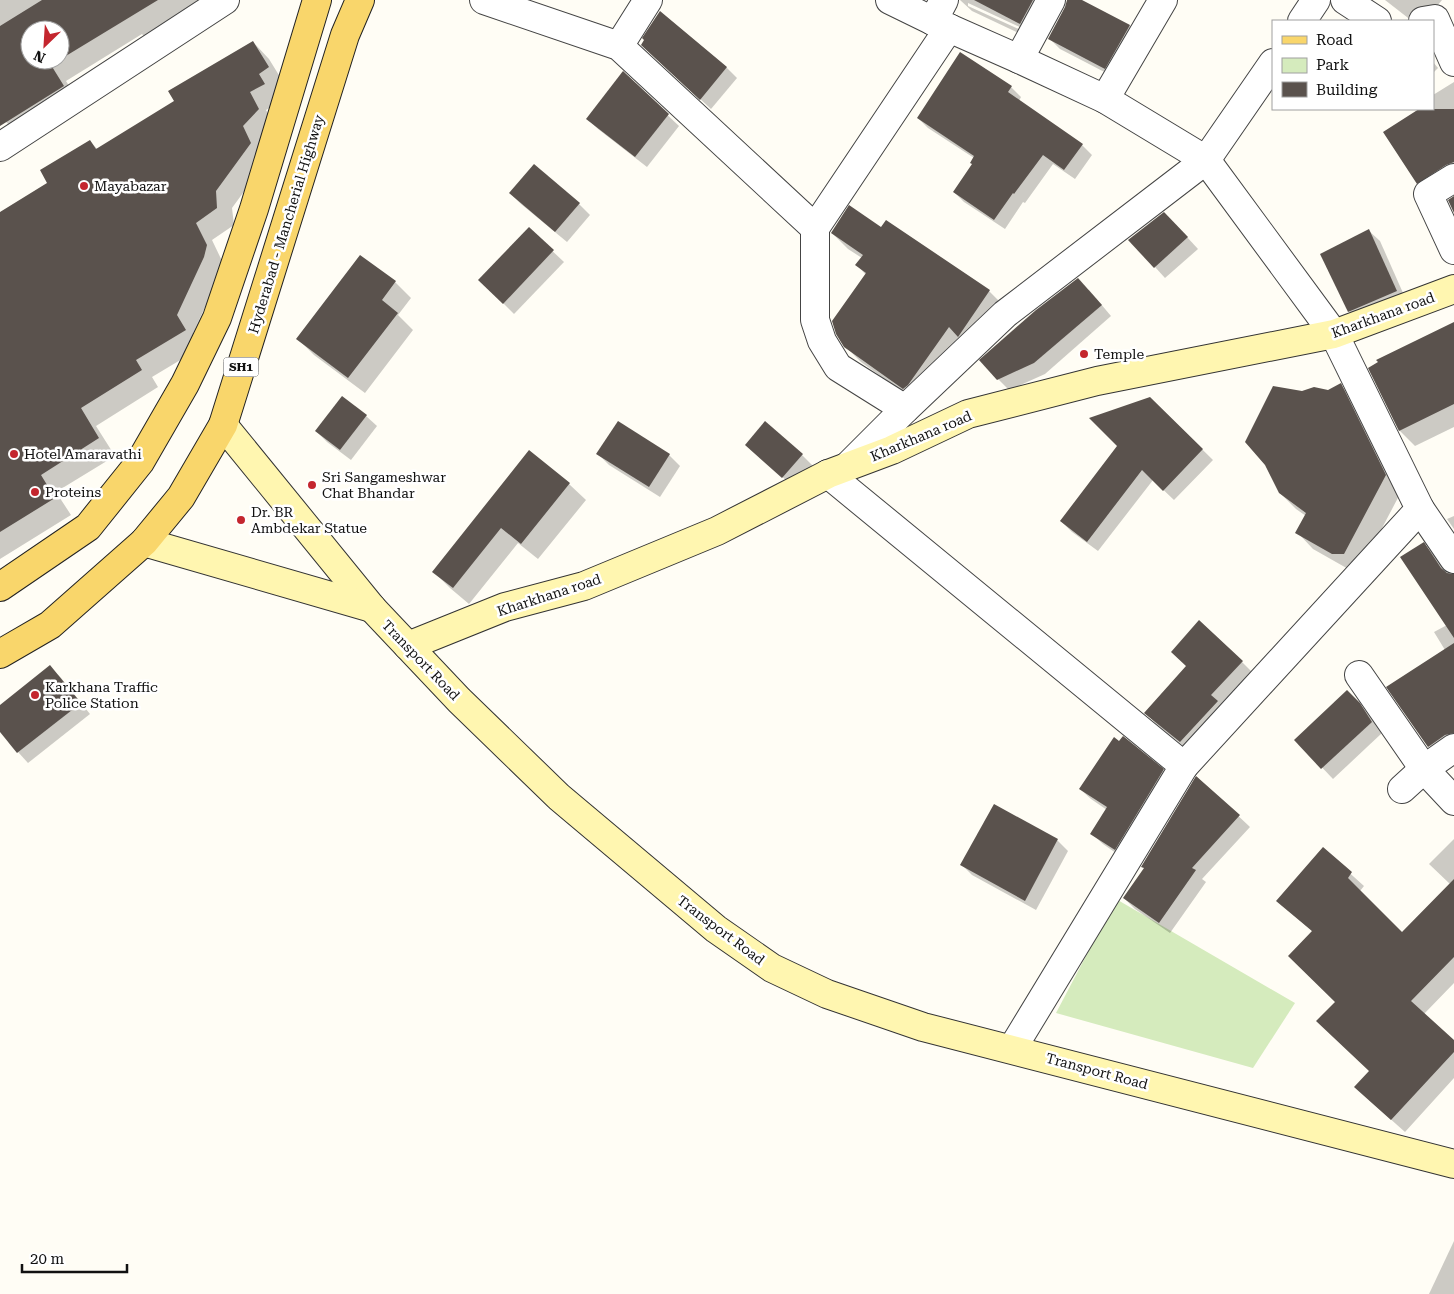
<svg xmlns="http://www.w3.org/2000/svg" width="1454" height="1294" viewBox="0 0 1454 1294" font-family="'Roboto Serif',serif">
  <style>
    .green { fill: #d5ebbd }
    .shadow { fill: #0003; fill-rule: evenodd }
    .building { fill: #5a524d; fill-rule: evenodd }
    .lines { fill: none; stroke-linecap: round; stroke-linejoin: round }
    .street-casing { stroke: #444; stroke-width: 30 }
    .secondary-casing { stroke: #333; stroke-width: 30 }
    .primary-casing { stroke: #222; stroke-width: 30 }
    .street { stroke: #fff; stroke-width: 28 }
    .secondary { stroke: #fff6b0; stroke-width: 28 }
    .primary { stroke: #f9d66b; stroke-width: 28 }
    .poi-dot { fill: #c4262e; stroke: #fff; stroke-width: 2 }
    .labels { text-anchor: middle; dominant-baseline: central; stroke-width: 5; stroke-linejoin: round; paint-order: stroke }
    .shield { fill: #fff; stroke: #585858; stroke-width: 1 }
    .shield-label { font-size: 12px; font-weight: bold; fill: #111 }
    .poi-label { font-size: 14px; fill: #111; stroke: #fff; text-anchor: start }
    .street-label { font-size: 14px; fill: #111; stroke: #fff }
  </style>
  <rect width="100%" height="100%" fill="#fffdf5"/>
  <polygon class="green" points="1116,899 1295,1003 1253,1068 1056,1013"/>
  <g class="shadow">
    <path d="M 0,0 L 227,0 L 153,46 L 142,34 L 66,81 L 79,102 L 22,137 L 6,122 L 0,112 ZM 30,30 L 60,30 L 60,60 L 30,60 Z"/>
    <path d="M 960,0 L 1051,0 L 1029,38 L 972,11 ZM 968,3 L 1024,29 L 1023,31 L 968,6 Z"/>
    <polygon points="1068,0 1079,0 1130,26 1140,37 1116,78 1060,49 1049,38 1066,7"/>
    <polygon points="1385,0 1442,0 1428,17 1412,21"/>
    <polygon points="660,12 727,68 737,78 711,109 653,55"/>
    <polygon points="253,42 269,59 285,85 274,91 281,101 266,110 275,126 259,143 267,160 232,208 234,225 212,240 223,263 220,275 193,333 202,347 152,377 158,387 96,426 115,456 56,492 71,515 0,559 0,213 49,183 90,141 98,150 176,102"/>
    <polygon points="1433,62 1438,68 1433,73"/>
    <polygon points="623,73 679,126 647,167 598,129 588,119"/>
    <polygon points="1454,82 1454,176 1428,193 1418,183 1385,132 1421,109 1433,109 1433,95"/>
    <polygon points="1011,87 1021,97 1019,101 1082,145 1092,155 1075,179 1053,164 1025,203 1023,202 1005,229 964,202 954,192 973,165 974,158 928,128 918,118"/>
    <polygon points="534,166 579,204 590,215 567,242 521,204 510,193"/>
    <polygon points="1175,224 1198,249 1165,278 1155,267"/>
    <polygon points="529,229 564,262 514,314 480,280"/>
    <polygon points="881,229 989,291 1004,306 919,404 861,362 845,346 866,275 857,265 862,258 848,249 832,233"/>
    <polygon points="1369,231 1380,241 1407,302 1360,322 1349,311"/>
    <polygon points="395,282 411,298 398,315 413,330 365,393 314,355 298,339"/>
    <polygon points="1089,290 1111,316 1045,374 1009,390 998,379"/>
    <polygon points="1454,323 1454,427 1415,446 1400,431 1370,368"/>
    <polygon points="1340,385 1357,401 1401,492 1360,570 1350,570 1313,549 1297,532 1306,516 1296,509 1280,493 1302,393 1328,392"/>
    <polygon points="1150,398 1213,460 1174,500 1153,480 1098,551 1072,532 1061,521 1119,446"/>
    <polygon points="366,416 377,426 351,460 327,442 316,431"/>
    <polygon points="618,423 669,455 680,466 660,497 609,465 598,454"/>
    <polygon points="529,452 569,484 586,500 538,559 518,543 469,604 450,588 434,572"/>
    <polygon points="757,455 802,455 813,466 794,487"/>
    <polygon points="1454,516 1454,529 1447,519"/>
    <polygon points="1424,544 1434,555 1448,574 1454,580 1454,747 1440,757 1429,746 1388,687 1445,650 1434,632 1447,625"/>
    <polygon points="1242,662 1253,673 1191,752 1156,724 1146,713"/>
    <polygon points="50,667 61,678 90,714 28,763 18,752 0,730 0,706"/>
    <polygon points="1358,702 1370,716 1382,733 1333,779 1296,740"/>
    <polygon points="1163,770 1174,781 1126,860 1103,844 1092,834 1107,810 1091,799 1080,789"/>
    <polygon points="1197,777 1250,827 1202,879 1206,882 1170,933 1135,909 1124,898 1145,869"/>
    <polygon points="994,805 1057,840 1068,851 1036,910 972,875 961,864"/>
    <polygon points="1454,839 1454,983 1424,1014 1454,1042 1454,1078 1405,1132 1369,1100 1370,1072 1336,1002 1313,932 1278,901 1323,849 1364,886 1360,891 1402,934 1450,884 1429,864"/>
    <polygon points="1454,1241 1454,1294 1429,1294"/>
  </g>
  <g class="building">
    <path d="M 42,0 L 158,0 L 51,65 L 64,86 L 0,126 L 0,26 ZM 30,30 L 60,30 L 60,60 L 30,60 Z"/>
    <polygon points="974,0 1033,0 1020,24"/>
    <polygon points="1067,0 1082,0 1130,25 1105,69 1048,39 1065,7"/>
    <polygon points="660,11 727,67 700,100 641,45 644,40 642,38"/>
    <polygon points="253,41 269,67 259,74 265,84 250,92 259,109 243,126 251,143 216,191 217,208 196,223 207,245 204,257 177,315 186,330 136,360 142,370 81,408 99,438 41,475 55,498 0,532 0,212 47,183 40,170 90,140 96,149 174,101 168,91"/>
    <polygon points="960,52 1012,86 1008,92 1083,144 1064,170 1043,155 1014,194 1013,193 994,220 953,192 972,164 970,163 974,156 917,118"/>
    <polygon points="623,71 669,114 635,157 586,119"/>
    <polygon points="1419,109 1454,109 1454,162 1446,165 1417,184 1383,132"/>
    <polygon points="534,164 580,203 555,232 509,193"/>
    <polygon points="1454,196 1454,213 1448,200"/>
    <polygon points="849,205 881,227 886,220 990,290 958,337 949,327 908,385 903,389 844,347 836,334 832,321 866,273 855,265 863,255 831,233"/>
    <polygon points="1164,212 1188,237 1154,268 1128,240"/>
    <polygon points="529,227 554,250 503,304 478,280"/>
    <polygon points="1369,229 1397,291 1348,312 1320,254"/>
    <polygon points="360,255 396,281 382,300 398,313 348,378 296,339"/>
    <polygon points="1078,278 1102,305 1034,363 997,380 979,360 1036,310"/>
    <polygon points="1454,322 1454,404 1399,431 1368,368 1378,362 1376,360"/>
    <polygon points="1341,383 1386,475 1344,554 1332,554 1295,533 1306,513 1279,493 1265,465 1245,442 1273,386 1302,391 1314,387 1328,390"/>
    <polygon points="342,396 367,415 340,450 315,431"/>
    <polygon points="1150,397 1203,449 1163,491 1142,470 1087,542 1060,521 1117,446 1089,418"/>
    <polygon points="618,421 670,454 649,487 596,454"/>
    <polygon points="765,421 803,454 782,478 745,445"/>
    <polygon points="529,450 570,483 521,544 501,528 453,588 432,572"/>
    <polygon points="1424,542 1441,568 1447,573 1454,574 1454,638 1400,557"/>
    <polygon points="1199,620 1243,661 1211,695 1218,701 1180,742 1144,713 1186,666 1171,652"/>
    <polygon points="1454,643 1454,733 1445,735 1428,747 1386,687"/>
    <polygon points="50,665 81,703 17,753 0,732 0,705"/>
    <polygon points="1347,690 1360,703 1372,722 1321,769 1294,740"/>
    <polygon points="1123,736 1164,769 1115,850 1090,834 1107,807 1079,789 1114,737 1119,741"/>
    <polygon points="1196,776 1240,815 1192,868 1196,870 1159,923 1123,898 1144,868 1141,867"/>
    <polygon points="994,804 1058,839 1025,901 960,865"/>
    <polygon points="1323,847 1352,872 1348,878 1402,932 1454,879 1454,957 1411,1001 1454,1040 1454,1052 1391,1120 1354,1087 1369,1071 1316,1021 1335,1002 1288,956 1312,931 1276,901"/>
  </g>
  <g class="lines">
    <g class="street-casing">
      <g id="street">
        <polyline points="484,0 619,46 815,228 949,28"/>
        <polyline points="890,0 933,21 1019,59 1105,99 1206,160 1334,334 1420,509 1184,766"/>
        <polyline points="1345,0 1377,21"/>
        <polyline points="933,21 944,0"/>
        <polyline points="1302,21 1316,0"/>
        <polyline points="1423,21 1435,19 1454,62"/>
        <polyline points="619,46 648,0"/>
        <polyline points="1019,59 1051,0"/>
        <polyline points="1105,99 1163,0"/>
        <polyline points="0,147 225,0"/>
        <polyline points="1454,178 1428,194 1454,250"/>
        <polyline points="815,228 815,320 822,341 838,367 905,409"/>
        <polyline points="847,467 905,409 1005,314 1206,160 1273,63"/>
        <polyline points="828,474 1184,766 1012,1049"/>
        <polyline points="1420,509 1454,559"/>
        <polyline points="1359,675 1424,769 1454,801"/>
        <polyline points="1402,789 1424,769 1454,748"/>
      </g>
    </g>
    <g class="secondary-casing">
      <g id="secondary">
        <polyline points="223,425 372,608 459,700 559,797 716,929 772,968 827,994 923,1027 1454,1164"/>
        <polyline points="144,542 372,608"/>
        <polyline points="408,646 505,607 584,586 717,531 828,474 892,450 968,414 1097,381 1334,334 1454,289"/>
      </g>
    </g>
    <g class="primary-casing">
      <g id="primary">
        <polyline points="0,587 88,527 140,462 185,384 217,318 254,209 317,0"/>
        <polyline points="0,654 50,625 144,542 181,497 223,425 345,35 360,0"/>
      </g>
    </g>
    <use href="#street" class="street"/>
    <use href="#secondary" class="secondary"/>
    <use href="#primary" class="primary"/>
  </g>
  <g class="poi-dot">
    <circle cx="84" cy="186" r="5"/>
    <circle cx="1084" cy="354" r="5"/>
    <circle cx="14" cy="454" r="5"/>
    <circle cx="312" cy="485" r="5"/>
    <circle cx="35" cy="492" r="5"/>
    <circle cx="241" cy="520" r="5"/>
    <circle cx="35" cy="695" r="5"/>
  </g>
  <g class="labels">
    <rect class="shield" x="223.5" y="357.5" width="35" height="19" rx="4"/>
    <g class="shield-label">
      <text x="241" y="367">SH1</text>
    </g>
    <g class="poi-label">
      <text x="94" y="186">Mayabazar</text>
      <text x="1094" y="354">Temple</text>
      <text x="24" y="454">Hotel Amaravathi</text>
      <text x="322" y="477">Sri Sangameshwar<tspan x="322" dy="16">Chat Bhandar</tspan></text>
      <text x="45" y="492">Proteins</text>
      <text x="251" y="512">Dr. BR<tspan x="251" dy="16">Ambdekar Statue</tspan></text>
      <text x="45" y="687">Karkhana Traffic<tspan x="45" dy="16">Police Station</tspan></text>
    </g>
    <g class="street-label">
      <text transform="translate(286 224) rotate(-73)">Hyderabad - Mancherial Highway</text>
      <text transform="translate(1383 315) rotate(-20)">Kharkhana road</text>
      <text transform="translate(921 436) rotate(-23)">Kharkhana road</text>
      <text transform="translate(549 595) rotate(-18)">Kharkhana road</text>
      <text transform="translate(421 660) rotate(46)">Transport Road</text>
      <text transform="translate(721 930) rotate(37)">Transport Road</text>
      <text transform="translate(1097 1071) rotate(15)">Transport Road</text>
    </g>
  </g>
  <rect x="1272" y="20" width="162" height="90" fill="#ffffff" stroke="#a0a0a0"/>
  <rect x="1282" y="36" width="25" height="8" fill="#f9d66b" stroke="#a0a0a0"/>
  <text x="1316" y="45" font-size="15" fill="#111111">Road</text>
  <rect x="1282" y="58" width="25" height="15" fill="#d5ebbd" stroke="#a0a0a0"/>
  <text x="1316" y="70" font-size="15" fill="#111111">Park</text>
  <rect x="1282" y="82" width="25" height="15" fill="#5a524d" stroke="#a0a0a0"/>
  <text x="1316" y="95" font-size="15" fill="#111111">Building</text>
  <g transform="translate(45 45) rotate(205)"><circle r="24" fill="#ffffff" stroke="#a0a0a0"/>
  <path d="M0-4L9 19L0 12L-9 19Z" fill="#c4262e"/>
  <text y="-8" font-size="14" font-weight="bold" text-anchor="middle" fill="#111111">N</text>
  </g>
  <path d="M22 1264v8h105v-8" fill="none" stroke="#111111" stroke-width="2.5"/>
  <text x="30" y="1264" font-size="15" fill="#111111" stroke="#ffffff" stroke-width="4" paint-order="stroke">20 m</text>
</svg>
